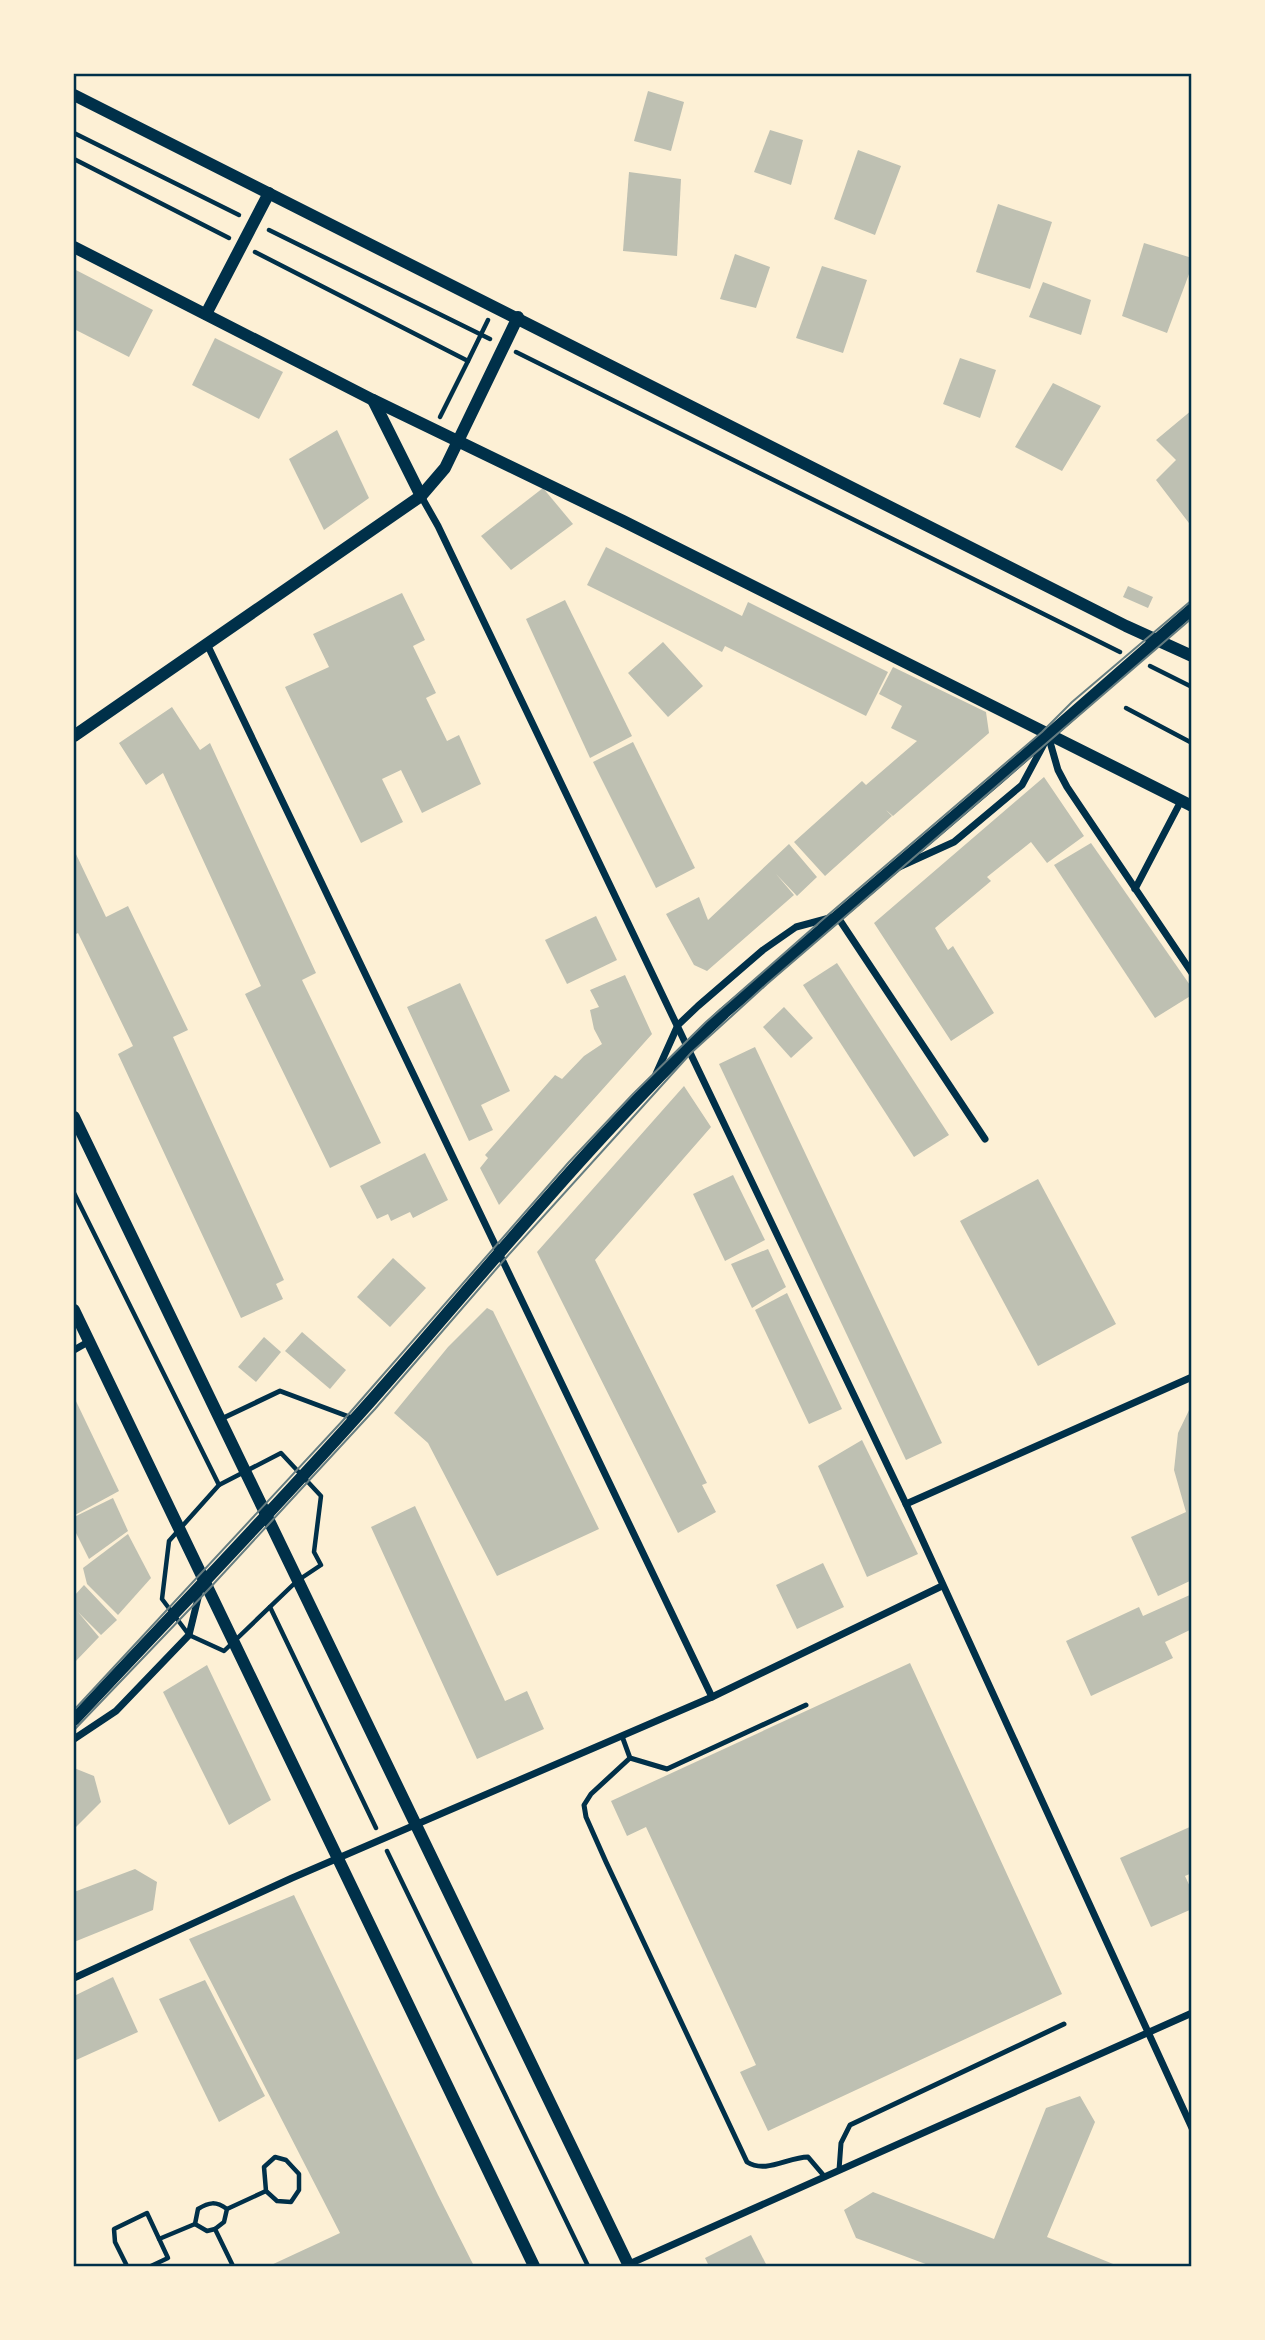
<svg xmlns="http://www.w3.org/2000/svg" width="1265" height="2340" viewBox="0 0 1265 2340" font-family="Manrope,sans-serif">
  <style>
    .building { fill: #bec0b2 }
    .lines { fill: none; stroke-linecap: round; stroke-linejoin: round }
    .path { stroke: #003049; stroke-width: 4.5 }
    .service { stroke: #003049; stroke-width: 5 }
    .minor { stroke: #003049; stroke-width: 7 }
    .tertiary { stroke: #003049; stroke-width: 12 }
    .tram { stroke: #657d81; stroke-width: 2 }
    .neatline { fill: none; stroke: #003049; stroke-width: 2.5 }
  </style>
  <rect width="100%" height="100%" fill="#fdf0d5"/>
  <g class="building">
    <polygon points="648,91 684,102 671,151 634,141"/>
    <polygon points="770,130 803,140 791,185 754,172"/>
    <polygon points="858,150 901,166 875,235 834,219"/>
    <polygon points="629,172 681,179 677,256 623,251"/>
    <polygon points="998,204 1052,222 1030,289 976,272"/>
    <polygon points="1144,243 1192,258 1192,266 1167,333 1122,316"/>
    <polygon points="735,254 770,267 756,308 720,299"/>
    <polygon points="822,266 867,280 843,353 796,338"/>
    <polygon points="74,269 153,310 129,357 74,329"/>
    <polygon points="1043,282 1091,300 1081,335 1029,317"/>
    <polygon points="215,338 283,372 259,419 192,385"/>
    <polygon points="960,358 996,370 980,418 943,404"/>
    <polygon points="1053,383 1101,406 1062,471 1015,447"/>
    <polygon points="1192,410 1192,527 1156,480 1176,460 1156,440"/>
    <polygon points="337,430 369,498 324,530 289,459"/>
    <polygon points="543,488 573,524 511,570 481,536"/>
    <polygon points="606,547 742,616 748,602 888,672 866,716 725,646 722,652 587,585"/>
    <polygon points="1128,586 1153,597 1148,608 1123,597"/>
    <polygon points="402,593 425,640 413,646 436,693 426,698 447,741 459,735 481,784 422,813 401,770 382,779 403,822 361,843 285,687 329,667 313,634"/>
    <polygon points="565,600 632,736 590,758 526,619"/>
    <polygon points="663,642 703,686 668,717 628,673"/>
    <polygon points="893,667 986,712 989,733 893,816 886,810 892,816 825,876 794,842 862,781 866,785 917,741 891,728 902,706 879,694"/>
    <polygon points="172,707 200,750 210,743 316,973 302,980 381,1143 330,1168 245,994 261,986 163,773 146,785 119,743"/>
    <polygon points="633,742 695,868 656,888 593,762"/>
    <polygon points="1044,777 1084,836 1047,863 1031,842 987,877 991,881 935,928 948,950 953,946 994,1013 951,1041 874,923"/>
    <polygon points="1091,843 1192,988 1192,995 1155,1018 1054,865"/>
    <polygon points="789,844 817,877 797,896 776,874 794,895 707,971 694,965 666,914 699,897 708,920"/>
    <polygon points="74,850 106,917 128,906 188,1030 173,1037 284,1280 276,1284 283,1299 241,1318 118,1054 133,1046 78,933 74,935"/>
    <polygon points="596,916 617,960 567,984 545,940"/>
    <polygon points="837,963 949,1135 914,1157 803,985"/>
    <polygon points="625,975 652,1034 499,1205 480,1168 488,1158 485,1155 555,1075 562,1079 584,1056 602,1044 594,1029 590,1010 599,1007 590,990"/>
    <polygon points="460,983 510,1091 481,1105 493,1130 469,1141 407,1007"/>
    <polygon points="784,1007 813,1038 791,1058 763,1027"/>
    <polygon points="755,1047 942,1443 906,1460 719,1064"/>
    <polygon points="684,1086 711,1127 595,1260 707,1483 702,1485 716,1512 678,1533 537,1252"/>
    <polygon points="425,1153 448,1200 413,1218 410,1212 391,1221 388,1214 377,1219 360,1186"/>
    <polygon points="733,1175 765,1240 725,1261 693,1194"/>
    <polygon points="1038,1179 1116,1324 1038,1366 960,1221"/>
    <polygon points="768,1249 786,1287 752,1308 731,1264"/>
    <polygon points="393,1258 426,1288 390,1327 357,1297"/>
    <polygon points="787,1293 842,1409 809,1424 755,1310"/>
    <polygon points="487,1308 493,1311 599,1529 497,1576 428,1443 394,1413 448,1347"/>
    <polygon points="302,1332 346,1370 330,1389 285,1351"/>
    <polygon points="264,1337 281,1352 256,1382 238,1367"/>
    <polygon points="74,1397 119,1491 75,1515 74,1512"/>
    <polygon points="1192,1404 1192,1580 1158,1596 1131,1537 1186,1512 1174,1470 1178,1433"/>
    <polygon points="862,1440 918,1554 867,1577 818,1466"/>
    <polygon points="113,1498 128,1531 89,1559 74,1529 74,1517"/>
    <polygon points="415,1506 505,1701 527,1691 544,1729 477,1759 371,1527"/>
    <polygon points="128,1534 151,1578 118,1615 87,1584 83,1568"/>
    <polygon points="823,1563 844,1607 797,1629 776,1585"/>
    <polygon points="84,1585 117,1620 101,1635 78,1612 99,1637 74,1663 74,1596"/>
    <polygon points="1192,1594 1192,1629 1165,1642 1173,1658 1091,1696 1066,1641 1139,1607 1143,1616"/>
    <polygon points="910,1663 1062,1994 768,2131 740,2072 756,2065 646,1827 627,1836 611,1801"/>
    <polygon points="207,1665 271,1800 229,1825 163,1692"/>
    <polygon points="74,1768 94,1776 101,1802 74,1829"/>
    <polygon points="1192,1826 1192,1873 1185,1876 1192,1891 1192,1909 1151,1927 1120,1858"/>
    <polygon points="135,1869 157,1882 153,1910 74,1942 74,1892"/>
    <polygon points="294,1895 438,2195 474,2266 269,2266 340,2233 189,1939"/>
    <polygon points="113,1977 138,2032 74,2061 74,1996"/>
    <polygon points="205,1980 265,2096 219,2122 159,1999"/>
    <polygon points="1080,2096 1095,2122 1047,2237 1118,2266 931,2266 856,2238 844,2210 873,2192 994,2239 1046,2108"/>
    <polygon points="751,2235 767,2266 709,2266 705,2258"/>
  </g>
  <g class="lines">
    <g class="path">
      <polyline points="74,133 239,215"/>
      <polyline points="74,159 229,238"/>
      <polyline points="269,230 490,339"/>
      <polyline points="255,252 468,361 488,320"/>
      <polyline points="516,352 1120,652"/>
      <polyline points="440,417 468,361"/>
      <polyline points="1150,666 1192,687"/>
      <polyline points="1126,708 1192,743"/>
      <polyline points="74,1193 219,1485"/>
      <polygon points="281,1453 321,1496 314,1552 321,1565 297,1581 224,1651 189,1635 162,1599 169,1541 219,1485"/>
      <polyline points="270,1607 376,1828"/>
      <polyline points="387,1851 588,2266"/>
      <polygon points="275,2157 286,2160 299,2174 299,2190 291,2202 277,2201 266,2191 264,2167"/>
      <polyline points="195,2224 207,2231 215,2229"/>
      <path d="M 159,2239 L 195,2224 L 198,2209 C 209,2202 216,2201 227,2209"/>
      <polyline points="127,2266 115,2242 114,2229 147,2213 168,2258 151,2266"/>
      <polyline points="233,2266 215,2229 224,2222 227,2209 266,2191"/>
    </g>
    <g class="service">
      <polyline points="219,1420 280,1391 355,1419"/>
      <polyline points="622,1736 630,1758 667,1769 806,1705"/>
      <path d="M 630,1758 L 591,1794 L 584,1805 L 586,1817 L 606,1862 L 747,2162 C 766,2174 788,2157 808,2157 L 825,2177"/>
      <polyline points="839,2170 841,2143 850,2125 1064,2024"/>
    </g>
    <g class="minor">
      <polyline points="421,496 438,526 906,1504 1192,2128"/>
      <polyline points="207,644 712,1697"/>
      <polyline points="1048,735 1058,770 1067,787 1192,973"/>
      <polyline points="899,867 954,842 1022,785 1045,742"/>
      <polyline points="1135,889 1181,801"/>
      <polyline points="656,1074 678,1025 698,1006 763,950 796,927 837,916 985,1139"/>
      <polyline points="74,1350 88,1342"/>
      <polyline points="906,1504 1192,1377"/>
      <polyline points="74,1739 116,1711 189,1635 200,1590"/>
      <polyline points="74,1978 292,1878 712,1697 942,1586"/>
      <polyline points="627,2265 1192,2013"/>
    </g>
    <g class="tertiary">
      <polyline points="74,95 1126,626 1192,656"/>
      <polyline points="74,247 373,400 623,521 1192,806"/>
      <polyline points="206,314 269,193"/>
      <polyline points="373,400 421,496"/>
      <polyline points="74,736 421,496 445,468 518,317"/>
      <path d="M 74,1117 C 258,1501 445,1883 629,2266"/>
      <polyline points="74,1310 534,2266"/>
      <path d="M 74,1720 C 172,1615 273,1511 369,1403 C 485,1272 596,1133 724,1013 L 999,778 L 1192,609"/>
    </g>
    <g class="tram">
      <polyline points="74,1710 347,1416 569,1162 633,1094 706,1022 821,921 1042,732 1072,702 1192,600"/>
      <polyline points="74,1730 208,1590 375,1409 504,1260 691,1053 767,984 1192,618"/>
    </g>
  </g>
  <rect width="1265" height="2340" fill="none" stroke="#fdf0d5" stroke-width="150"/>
  <rect x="75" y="75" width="1115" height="2190" class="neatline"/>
</svg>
